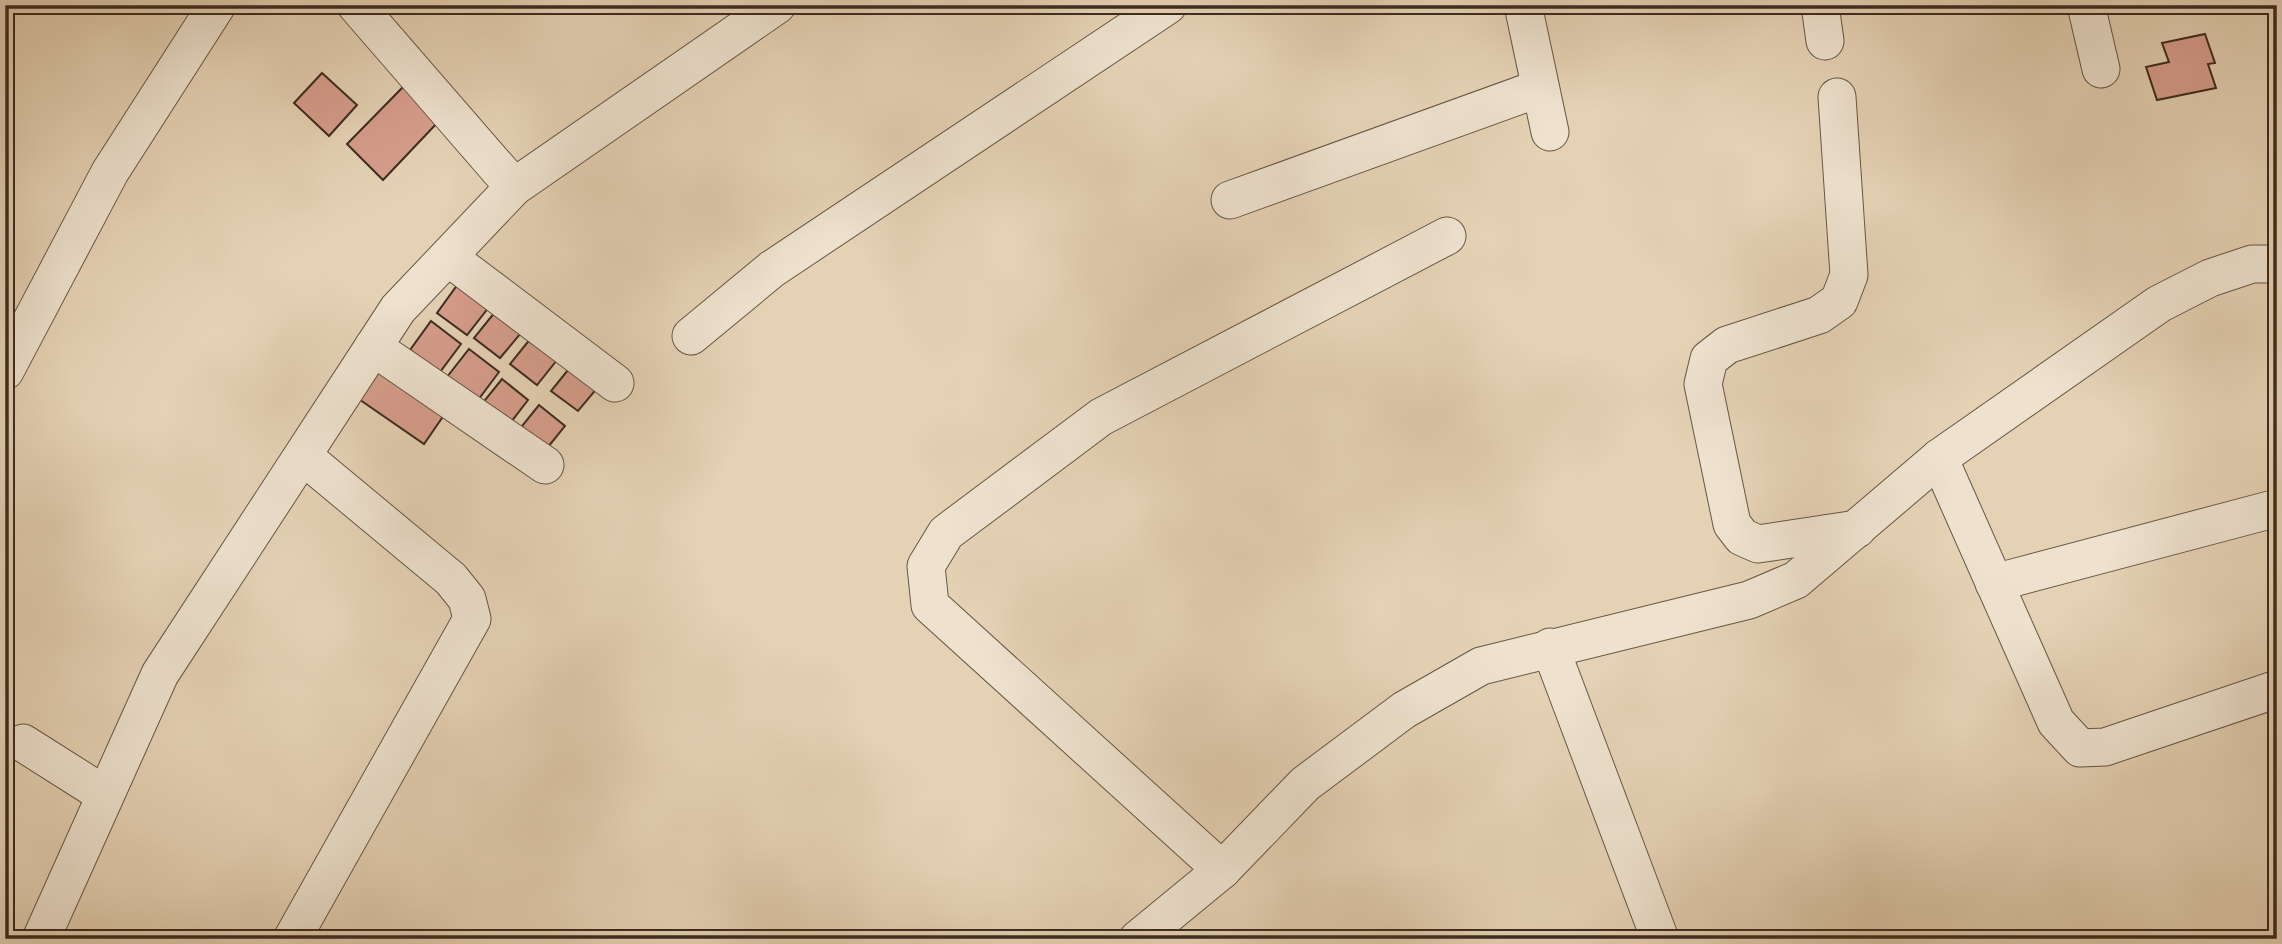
<svg xmlns="http://www.w3.org/2000/svg" width="2282" height="944" viewBox="0 0 2282 944" font-family="'Gentium Book Plus',serif">
  <style>
    .building { fill: #d79e8d; stroke: #3c2c20; stroke-width: 2 }
    .lines { fill: none; stroke-linecap: round; stroke-linejoin: round }
    .minor-casing { stroke: #665645; stroke-width: 39 }
    .minor { stroke: #eee2cf; stroke-width: 37 }
  </style>
  <rect width="100%" height="100%" fill="#e5d2b5"/>
  <filter id="stains"><feTurbulence type="fractalNoise" baseFrequency=".00286" numOctaves="4"/><feColorMatrix values="0 0 0 0 .2 0 0 0 0 .09 0 0 0 0 .02 0 0 0 .5 -.17"/></filter>
  <radialGradient id="worn" r=".72"><stop offset=".6" stop-color="#630" stop-opacity="0"/><stop offset="1" stop-color="#630" stop-opacity=".3"/></radialGradient>
  <g class="building">
    <polygon points="2205,34 2215,63 2208,64 2216,88 2157,100 2146,67 2169,62 2162,43"/>
    <polygon points="322,73 357,105 329,136 294,103"/>
    <polygon points="403,87 439,121 383,180 347,144"/>
    <polygon points="458,284 489,307 467,335 437,313"/>
    <polygon points="495,312 521,333 500,358 474,338"/>
    <polygon points="431,321 461,344 440,372 410,350"/>
    <polygon points="531,338 557,360 537,385 510,364"/>
    <polygon points="469,349 499,372 478,400 447,377"/>
    <polygon points="572,365 599,386 578,411 551,391"/>
    <polygon points="372,368 444,415 424,444 353,395"/>
    <polygon points="502,379 528,400 508,426 481,405"/>
    <polygon points="539,405 565,426 544,452 518,431"/>
  </g>
  <g class="lines">
    <g class="minor-casing">
      <g id="minor">
        <polyline points="356,5 514,187"/>
        <polyline points="1523,5 1550,132"/>
        <polyline points="1820,5 1825,41"/>
        <polyline points="2086,5 2101,69"/>
        <polyline points="1837,97 1849,275 1839,301 1819,315 1727,345 1709,359 1703,384 1732,524 1742,537 1758,544 1857,529"/>
        <polyline points="1230,200 1540,88"/>
        <polyline points="448,257 615,383"/>
        <polyline points="691,336 772,269 1168,5"/>
        <polyline points="373,347 545,465"/>
        <polyline points="5,371 110,172 217,5"/>
        <polyline points="1939,458 2056,722 2080,748 2105,747 2277,689"/>
        <polyline points="1994,583 2277,508"/>
        <polyline points="1550,647 1660,939"/>
        <polyline points="23,743 105,795"/>
        <polyline points="1222,870 930,605 926,566 946,533 1101,417 1447,236"/>
        <polyline points="41,939 160,674 398,309 514,187 777,5"/>
        <polyline points="292,939 472,619 467,599 451,579 303,456"/>
        <polyline points="1138,939 1222,870 1305,784 1404,710 1481,666 1749,600 1796,580 1939,458 2159,304 2210,278 2252,264 2277,264"/>
      </g>
    </g>
    <use href="#minor" class="minor"/>
  </g>
  <rect width="2282" height="944" fill="none" stroke="#e5d2b5" stroke-width="28"/>
  <rect x="7" y="7" width="2268" height="930" fill="none" stroke="#3c2c20" stroke-width="3.5"/>
  <rect x="14" y="14" width="2254" height="916" fill="none" stroke="#3c2c20" stroke-width="2"/>
  <rect width="100%" height="100%" filter="url(#stains)"/>
  <rect width="100%" height="100%" fill="url(#worn)"/>
</svg>
